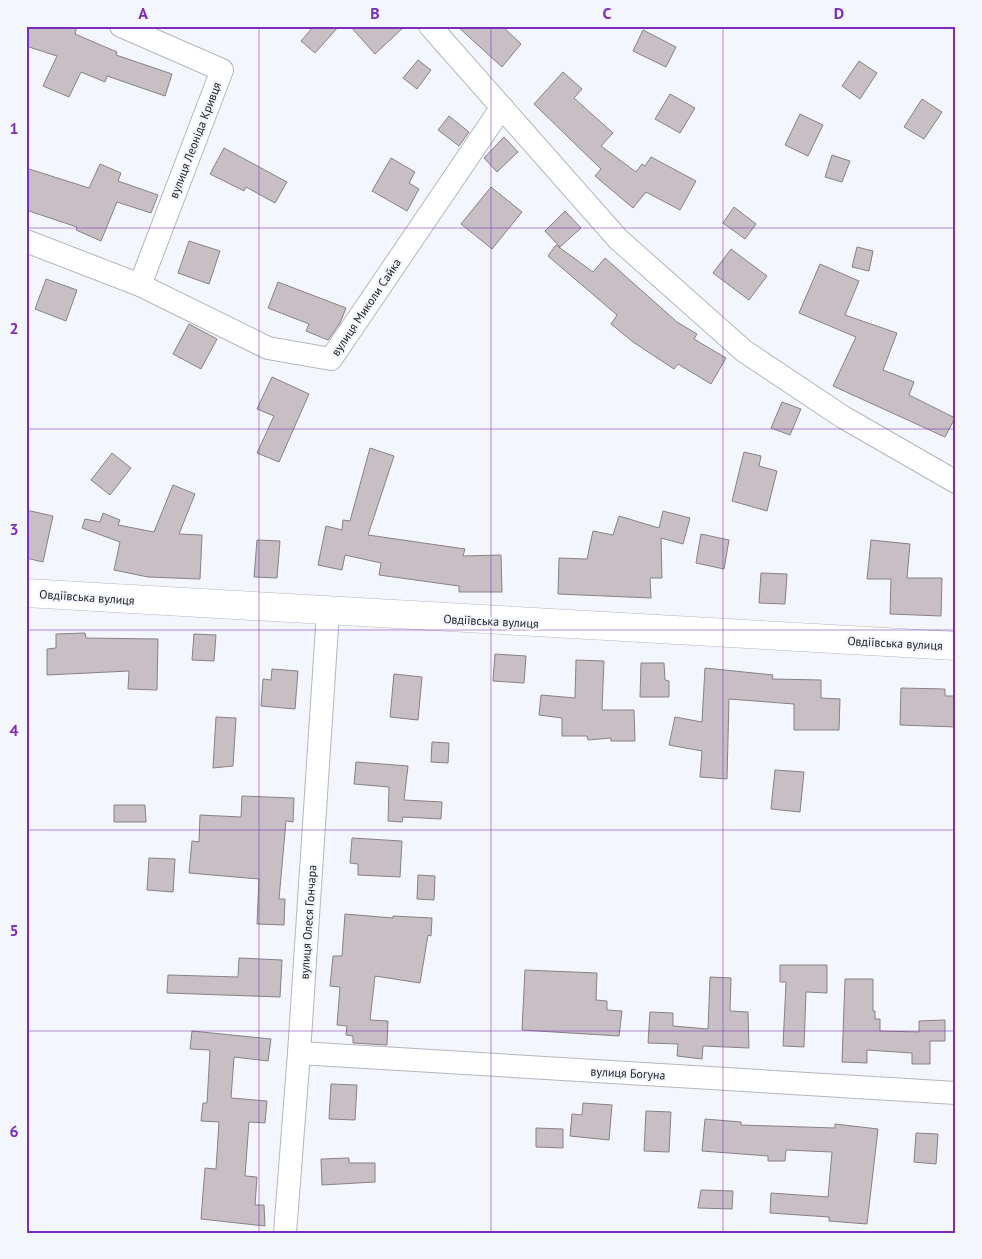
<svg xmlns="http://www.w3.org/2000/svg" width="982" height="1259" viewBox="0 0 982 1259" font-family="'PT Sans',sans-serif">
  <style>
    .building { fill: #c7bfc4; stroke: #888185 }
    .lines { fill: none; stroke-linecap: round; stroke-linejoin: round }
    .minor-casing { stroke: #b4b6bd; stroke-width: 24 }
    .major-casing { stroke: #b4b6bd; stroke-width: 29 }
    .minor { stroke: #fff; stroke-width: 22 }
    .major { stroke: #fff; stroke-width: 28 }
    .grid { fill: none; stroke: #7b2cbf; stroke-width: 1; stroke-opacity: 0.55 }
    .labels { text-anchor: middle; dominant-baseline: central; stroke-width: 4.5; stroke-linejoin: round; paint-order: stroke }
    .street-label { font-size: 12px; fill: #232326; stroke: #f4f6fe }
    .neatline { fill: none; stroke: #7b2cbf; stroke-width: 2 }
    .grid-label { font-size: 16px; text-anchor: middle; font-weight: bold; fill: #7b2cbf }
  </style>
  <rect width="100%" height="100%" fill="#f4f6fe"/>
  <g class="building">
    <polygon points="26,26 77,26 75,34 117,52 116,55 172,74 165,96 107,76 105,82 81,72 69,97 43,86 57,56 26,46"/>
    <polygon points="314,26 339,26 315,53 301,41"/>
    <polygon points="350,26 405,26 375,54"/>
    <polygon points="457,26 502,26 521,44 502,67"/>
    <polygon points="643,30 676,47 666,67 633,51"/>
    <polygon points="418,60 431,70 417,89 403,78"/>
    <polygon points="859,61 877,73 860,99 842,86"/>
    <polygon points="563,72 582,89 574,98 613,133 601,146 636,172 642,164 645,166 651,157 696,181 680,210 646,192 633,208 595,176 601,169 534,104"/>
    <polygon points="670,94 695,108 680,133 655,119"/>
    <polygon points="922,99 942,112 924,139 904,127"/>
    <polygon points="800,114 823,125 808,156 785,145"/>
    <polygon points="449,116 469,132 459,146 438,130"/>
    <polygon points="504,137 518,152 497,172 484,158"/>
    <polygon points="224,148 287,182 275,203 246,187 244,191 210,174"/>
    <polygon points="832,155 850,161 842,182 825,177"/>
    <polygon points="391,158 415,172 409,183 419,189 407,211 372,191"/>
    <polygon points="100,164 121,173 118,181 158,195 151,213 117,202 101,241 76,230 77,227 26,210 26,168 89,188"/>
    <polygon points="491,187 522,212 492,249 461,224"/>
    <polygon points="734,207 756,224 745,239 723,223"/>
    <polygon points="565,211 581,228 560,247 545,231"/>
    <polygon points="189,241 220,251 209,284 178,273"/>
    <polygon points="556,245 593,272 605,258 677,322 697,334 694,339 726,358 711,384 678,364 674,369 633,342 611,324 617,315 548,256"/>
    <polygon points="857,247 873,251 869,271 852,267"/>
    <polygon points="731,249 767,276 749,300 713,273"/>
    <polygon points="820,264 859,281 845,315 897,333 883,370 914,382 909,395 955,418 945,437 833,386 856,337 799,313"/>
    <polygon points="46,279 77,290 66,321 35,309"/>
    <polygon points="278,282 346,308 340,323 328,340 306,331 309,324 268,308"/>
    <polygon points="189,324 217,339 201,369 173,354"/>
    <polygon points="272,377 309,394 279,462 257,453 274,416 257,409"/>
    <polygon points="782,402 801,409 790,435 771,428"/>
    <polygon points="370,448 394,456 368,535 465,549 463,556 501,555 502,592 459,592 459,586 379,575 381,563 345,555 342,570 318,565 326,526 342,530 343,520 350,521"/>
    <polygon points="744,452 761,456 759,466 777,471 767,511 732,501"/>
    <polygon points="112,453 131,468 110,495 91,480"/>
    <polygon points="173,485 195,494 179,534 202,535 200,579 148,577 114,570 120,542 82,528 85,519 100,522 103,513 120,520 118,525 154,532"/>
    <polygon points="26,510 53,516 43,562 26,558"/>
    <polygon points="663,511 690,518 683,544 661,538 662,578 650,578 651,598 558,594 559,558 587,559 593,531 613,535 619,516 659,528"/>
    <polygon points="701,534 729,540 724,569 696,563"/>
    <polygon points="257,540 280,541 277,578 254,577"/>
    <polygon points="871,540 910,544 907,578 942,578 941,616 890,614 891,579 867,579"/>
    <polygon points="761,573 787,574 785,604 759,603"/>
    <polygon points="85,633 86,638 158,639 157,690 128,689 129,671 47,675 47,649 56,648 56,634"/>
    <polygon points="194,634 216,635 214,661 192,660"/>
    <polygon points="495,654 526,656 524,683 493,681"/>
    <polygon points="576,660 604,661 602,710 634,710 635,741 611,741 611,738 588,740 587,736 562,736 562,718 539,715 541,695 575,698"/>
    <polygon points="641,663 664,663 665,680 669,681 669,697 640,697"/>
    <polygon points="705,668 773,675 772,679 821,680 821,698 840,699 839,730 794,730 794,704 729,699 727,779 700,777 702,751 669,745 675,717 702,722"/>
    <polygon points="272,669 298,671 295,709 261,706 263,679 271,680"/>
    <polygon points="394,674 422,677 418,720 390,717"/>
    <polygon points="901,688 945,689 945,696 956,696 956,727 900,725"/>
    <polygon points="216,717 236,718 233,766 213,768"/>
    <polygon points="432,742 449,743 448,763 431,762"/>
    <polygon points="356,762 408,766 404,800 442,802 441,819 403,817 402,822 388,821 389,787 354,784"/>
    <polygon points="775,770 804,772 800,812 771,809"/>
    <polygon points="242,796 294,798 293,822 286,821 279,899 285,899 284,925 257,924 259,879 189,873 192,841 199,842 200,815 241,817"/>
    <polygon points="114,805 145,805 146,822 114,822"/>
    <polygon points="352,838 402,841 400,877 358,875 358,864 350,863"/>
    <polygon points="149,858 175,859 173,892 147,890"/>
    <polygon points="418,875 435,876 434,900 417,899"/>
    <polygon points="345,914 393,918 393,916 432,918 431,936 428,935 420,983 375,976 370,1020 388,1021 387,1045 353,1043 353,1036 346,1035 347,1026 337,1025 340,987 330,986 333,956 342,956"/>
    <polygon points="239,958 282,960 280,997 167,993 168,975 238,977"/>
    <polygon points="780,965 827,965 827,993 806,992 804,1047 783,1046 786,982 780,982"/>
    <polygon points="525,970 597,973 596,1000 607,1001 607,1010 622,1011 619,1036 522,1030"/>
    <polygon points="710,977 731,978 730,1011 748,1012 749,1048 703,1046 702,1059 677,1056 678,1044 648,1043 650,1012 673,1013 673,1026 708,1029"/>
    <polygon points="845,979 873,979 873,1011 875,1011 875,1019 880,1019 880,1031 919,1032 919,1021 945,1020 945,1041 930,1041 930,1064 912,1064 912,1053 867,1050 867,1063 842,1062"/>
    <polygon points="192,1031 271,1039 268,1061 234,1057 231,1098 267,1101 265,1123 249,1122 245,1176 257,1177 255,1205 264,1205 265,1226 201,1219 205,1168 216,1169 219,1122 201,1121 203,1103 207,1103 210,1050 190,1049"/>
    <polygon points="331,1084 357,1085 355,1120 329,1119"/>
    <polygon points="583,1103 612,1105 609,1140 570,1136 572,1114 582,1115"/>
    <polygon points="646,1111 671,1112 669,1152 644,1151"/>
    <polygon points="705,1119 741,1122 741,1125 835,1128 835,1124 878,1129 867,1224 829,1221 829,1217 770,1213 771,1193 828,1197 832,1152 786,1150 785,1161 768,1161 768,1156 702,1151"/>
    <polygon points="536,1128 563,1129 563,1148 536,1147"/>
    <polygon points="916,1133 938,1134 936,1164 914,1162"/>
    <polygon points="349,1158 349,1163 375,1163 375,1182 322,1185 321,1159"/>
    <polygon points="701,1190 733,1191 732,1209 698,1208"/>
  </g>
  <g class="lines">
    <g class="minor-casing">
      <g id="minor">
        <polyline points="121,26 222,70 140,285"/>
        <polyline points="430,26 618,239 744,351 843,417 956,482"/>
        <polyline points="26,241 140,285 268,348 331,359 502,107"/>
        <polyline points="299,1053 956,1093"/>
        <polyline points="285,1233 299,1053 328,612"/>
      </g>
    </g>
    <g class="major-casing">
      <polyline id="major" points="26,593 956,646"/>
    </g>
    <use href="#minor" class="minor"/>
    <use href="#major" class="major"/>
  </g>
  <path class="grid" d="M 259,26 L 259,1233M 491,26 L 491,1233M 723,26 L 723,1233M 26,228 L 956,228M 26,429 L 956,429M 26,630 L 956,630M 26,830 L 956,830M 26,1031 L 956,1031"/>
  <g class="labels">
    <g class="street-label">
      <text transform="translate(195 140) rotate(-69)">вулиця Леоніда Кривця</text>
      <text transform="translate(366 307) rotate(-56)">вулиця Миколи Сайка</text>
      <text transform="translate(87 597) rotate(4)">Овдіївська вулиця</text>
      <text transform="translate(491 621) rotate(3)">Овдіївська вулиця</text>
      <text transform="translate(895 643) rotate(3)">Овдіївська вулиця</text>
      <text transform="translate(308 922) rotate(-86)">вулиця Олеся Гончара</text>
      <text transform="translate(628 1073) rotate(3)">вулиця Богуна</text>
    </g>
  </g>
  <rect width="982" height="1259" fill="none" stroke="#f4f6fe" stroke-width="55"/>
  <rect x="28" y="28" width="926" height="1204" class="neatline"/>
  <g class="grid-label">
    <text x="143" y="19">A</text>
    <text x="375" y="19">B</text>
    <text x="607" y="19">C</text>
    <text x="839" y="19">D</text>
    <text x="14" y="134">1</text>
    <text x="14" y="334">2</text>
    <text x="14" y="535">3</text>
    <text x="14" y="736">4</text>
    <text x="14" y="936">5</text>
    <text x="14" y="1137">6</text>
  </g>
</svg>
